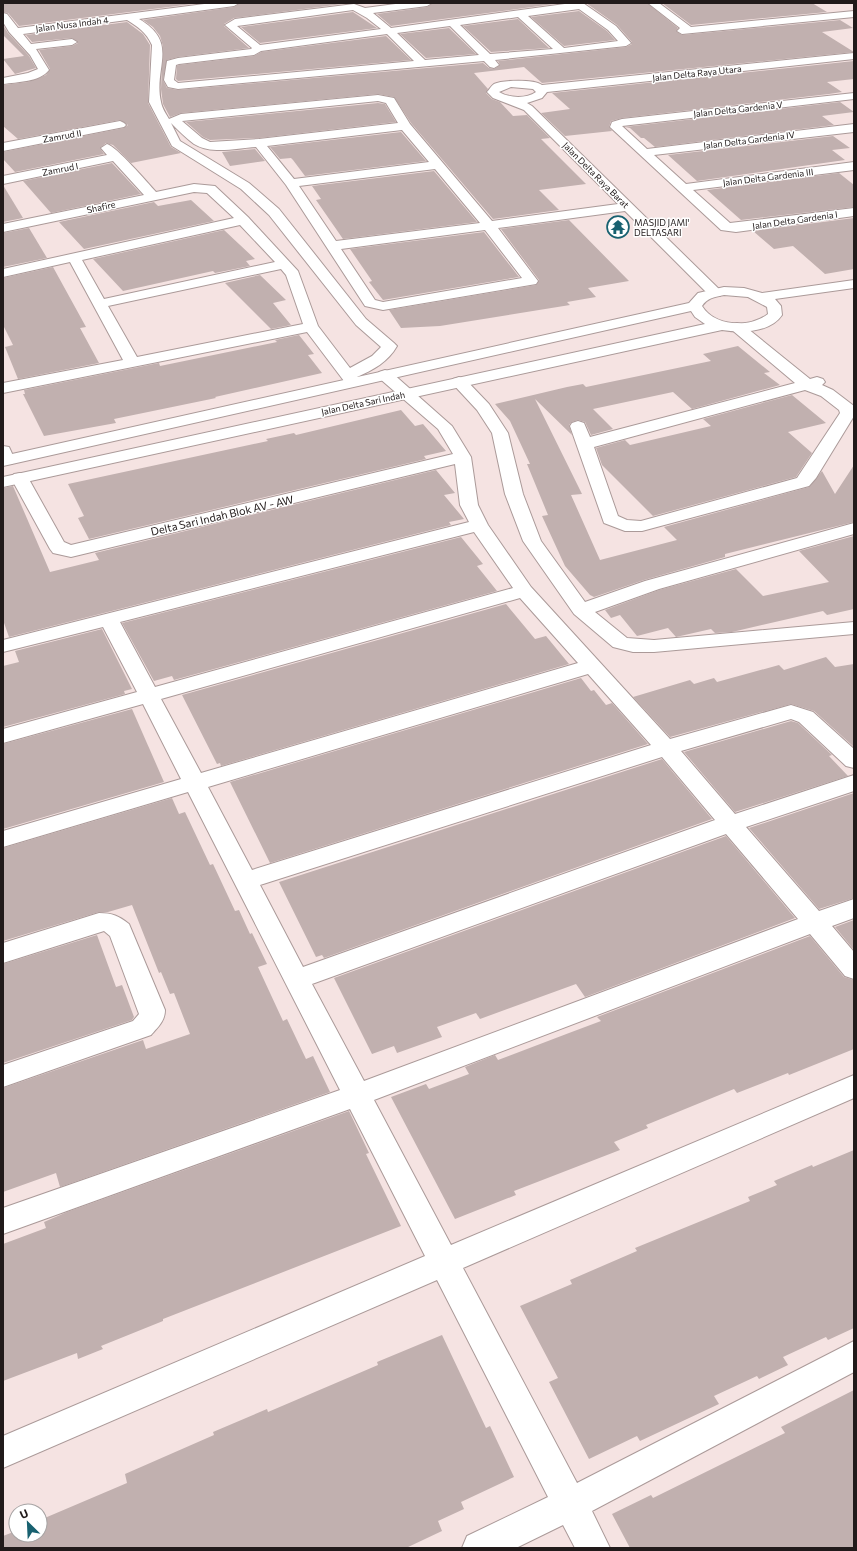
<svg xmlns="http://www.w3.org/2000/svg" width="857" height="1551" viewBox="0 0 857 1551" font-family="Commissioner,sans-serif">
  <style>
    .building { fill: #c1b0af }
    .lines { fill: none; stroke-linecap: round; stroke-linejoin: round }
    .minor-casing { stroke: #ab9a99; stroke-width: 2 }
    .tertiary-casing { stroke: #ab9a99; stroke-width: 2 }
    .minor { fill: #fff; fill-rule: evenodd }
    .tertiary { fill: #fff; fill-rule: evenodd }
    .labels { text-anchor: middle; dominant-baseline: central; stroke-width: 3; stroke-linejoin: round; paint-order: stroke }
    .far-street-label { font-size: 9px; fill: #211a1a; stroke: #fff }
    .far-poi-label { font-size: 9px; fill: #211a1a; stroke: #fff; text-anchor: start }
    .street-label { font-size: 11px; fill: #211a1a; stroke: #fff }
  </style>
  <rect width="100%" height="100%" fill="#f5e3e2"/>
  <g class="building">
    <polygon points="3,3 200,3 19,26 8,13 3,12"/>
    <polygon points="240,3 350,3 234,18 224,24 224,26 249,48 178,57 167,60 163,80 167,88 178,90 483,63 489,68 494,69 500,65 498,61 626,47 632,44 632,42 617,25 586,3 647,3 678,28 676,31 682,35 840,20 853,28 822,32 854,52 542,83 524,67 474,73 488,89 486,93 492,99 500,102 513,116 527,115 550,138 541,139 586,184 539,190 559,210 493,219 411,123 394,97 378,94 181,113 170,117 163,104 161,89 163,46 160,36 153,27 143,20 234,7"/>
    <polygon points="433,3 561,3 391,26 377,14 427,7"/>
    <polygon points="662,3 812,3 827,12 691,25"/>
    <polygon points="579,11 607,31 615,40 564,46 531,17"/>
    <polygon points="353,12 377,28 260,43 241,27"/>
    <polygon points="518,19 549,48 491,52 463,26"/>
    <polygon points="127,22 143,34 150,45 148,103 171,147 181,153 131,163 113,145 106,143 100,148 104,154 15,172 3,159 3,152 124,128 128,125 120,120 18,139 3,126 3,85 28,82 46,75 50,69 39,50 72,46 78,43 72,38 32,42 26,35"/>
    <polygon points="3,25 8,33 29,56 36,68 15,74 3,59 24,56 3,35"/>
    <polygon points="449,28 476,54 426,58 400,34"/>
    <polygon points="386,36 411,60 178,81 176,79 177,66 179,65 254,56 261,52"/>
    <polygon points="854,61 854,79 827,82 842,92 829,94 622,118 611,121 609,127 612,131 565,136 541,113 570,109 552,93"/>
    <polygon points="840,102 854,112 822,116 834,125 655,147 644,138 641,138 630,128 625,127"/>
    <polygon points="378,103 385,104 396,122 259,138 210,140 203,137 186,122"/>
    <polygon points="401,132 426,161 305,176 293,160 291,158 280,159 270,147"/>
    <polygon points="833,136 850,148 832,150 845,160 697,181 668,155"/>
    <polygon points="255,149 265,161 230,166 222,152"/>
    <polygon points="112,163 141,194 51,213 23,181"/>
    <polygon points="434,171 477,222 343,239 316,200 321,199 312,186"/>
    <polygon points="839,173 854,185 854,207 741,220 707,190"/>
    <polygon points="3,185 23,218 3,222"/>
    <polygon points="191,200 214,221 84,249 59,222 154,202 158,206"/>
    <polygon points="854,218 854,269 825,274 793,246 774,249 753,231"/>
    <polygon points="569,220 629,281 588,288 596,297 567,302 570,305 440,326 401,328 389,310 536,285 539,280 501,229"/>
    <polygon points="29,228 47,258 3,267 3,233"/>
    <polygon points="224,230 255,259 246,261 250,266 215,273 213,271 123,291 93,259"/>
    <polygon points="484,232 519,277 383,300 369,282 372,281 350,249"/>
    <polygon points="53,267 86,327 80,328 99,363 18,379 5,347 13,345 3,325 3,278"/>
    <polygon points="260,275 286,300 273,303 291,325 271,329 225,283"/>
    <polygon points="299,335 314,354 308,355 322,373 215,397 216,398 114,419 116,423 44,436 23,394 25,394 24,390 159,363 160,366 277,342 275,340"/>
    <polygon points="738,346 770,372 764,373 780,385 692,409 673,392 593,409 613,429 591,435 585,422 578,420 572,422 569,425 572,435 535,399 582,494 571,495 600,560 677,540 664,527 809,487 822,471 835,494 854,465 854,522 725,554 725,557 644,580 594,597 590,595 565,566 542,516 548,515 527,464 530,464 510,421 495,404 567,387 583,384 586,387 711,361 703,354"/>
    <polygon points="792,395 826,423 788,432 812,453 796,477 653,516 602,465 596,448 625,440 630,445 711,426 703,419"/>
    <polygon points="401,410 415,426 423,424 446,451 424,456 426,459 89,539 78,518 84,516 68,484 268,441 266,439 294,433 296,435"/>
    <polygon points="436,470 455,493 444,495 464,519 449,522 451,525 9,637 3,620 3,488 13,486 50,572 99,560 95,553"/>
    <polygon points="854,536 854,609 827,615 823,611 732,632 715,633 711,629 676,637 668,628 637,636 620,615 611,618 605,610 659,590 736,569 763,596 829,582 799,551"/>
    <polygon points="461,537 483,564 477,566 497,591 174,680 172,676 154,681 122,623"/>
    <polygon points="506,604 535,639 546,636 569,664 221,766 220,763 217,764 182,695"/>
    <polygon points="102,629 132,689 124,691 125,694 3,727 3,666 19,662 15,651"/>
    <polygon points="826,657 835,667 854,664 854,747 814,711 791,704 670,737 633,697 690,680 694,684 714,678 717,682 779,665 784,670"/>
    <polygon points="581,678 591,691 594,690 606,705 612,703 648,744 270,863 230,782"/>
    <polygon points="132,709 164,782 3,829 3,744"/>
    <polygon points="791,721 798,723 832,755 829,756 848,776 735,812 684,752"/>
    <polygon points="662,759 712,819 324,958 322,955 316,957 279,882"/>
    <polygon points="854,793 854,898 819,909 749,828"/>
    <polygon points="172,798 179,814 185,812 210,865 213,864 235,911 239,910 250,934 252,933 267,964 258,967 283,1021 287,1019 306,1059 313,1056 330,1092 60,1187 56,1173 3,1192 3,1088 143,1040 146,1049 190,1034 174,993 170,994 161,972 159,973 132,905 108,912 99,912 3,941 3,848"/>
    <polygon points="726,836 795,918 585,997 576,984 480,1019 476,1013 437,1027 442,1037 397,1053 394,1046 372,1054 334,978"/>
    <polygon points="854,920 854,950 835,927"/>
    <polygon points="97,935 116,987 122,985 134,1017 132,1020 3,1063 3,964"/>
    <polygon points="810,936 844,977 854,980 854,1049 789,1075 788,1073 737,1093 734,1089 646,1125 648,1128 614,1142 620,1150 514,1191 516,1195 455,1219 391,1097 426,1084 429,1089 469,1074 465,1067 495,1055 498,1060 569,1033 601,1021 597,1017"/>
    <polygon points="349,1111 369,1153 366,1154 401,1226 163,1319 163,1321 101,1346 103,1349 78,1359 77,1353 3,1381 3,1244 46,1228 44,1222 67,1212"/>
    <polygon points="854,1150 854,1328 828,1340 826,1337 783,1357 788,1365 759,1379 757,1376 714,1396 719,1404 640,1441 637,1436 589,1459 549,1382 558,1378 520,1306 572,1284 570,1280 637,1251 635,1248 750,1201 748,1197 777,1185 774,1181 812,1165 813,1167"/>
    <polygon points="442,1335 486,1428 490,1426 514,1477 461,1502 464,1509 438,1521 442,1531 406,1548 3,1548 3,1536 16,1531 16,1535 40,1535 40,1520 127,1483 125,1474 214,1435 213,1432 267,1409 268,1412 378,1365 377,1362"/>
    <polygon points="854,1390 854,1548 630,1548 612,1514 651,1495 653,1498 785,1433 781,1427"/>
  </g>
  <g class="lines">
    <g class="minor-casing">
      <g id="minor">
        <path d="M 212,3 L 239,3 L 234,6 L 139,19 C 180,43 153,67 161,102 C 162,108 166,114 169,119 L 181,114 L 378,95 L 394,98 L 410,124 L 492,221 L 618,204 L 524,110 L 493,98 L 487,92 C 489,90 491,86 494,84 C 503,80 534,79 542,85 L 854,53 L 854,59 L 547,92 L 542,98 L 527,103 L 532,106 L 720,290 L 722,293 L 720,296 L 710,296 L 625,211 L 498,228 L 538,281 L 536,284 L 383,310 L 365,306 L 286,185 L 256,147 C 237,148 212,155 194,144 C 186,138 178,130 171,123 L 180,141 L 249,183 L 279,209 L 366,319 L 394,343 L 397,346 C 388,362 373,370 357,377 L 361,382 L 359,385 L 347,385 L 307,332 L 3,393 L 3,383 L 123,360 L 70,262 L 3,277 L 3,269 L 234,218 L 207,193 L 194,192 L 3,232 L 3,224 L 144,195 L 113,161 L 3,184 L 3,176 L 107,155 L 101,148 L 107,144 C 117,147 147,182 156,192 L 194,184 L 215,186 L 248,217 L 298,271 L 318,326 L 350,368 L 372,356 L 381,347 L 356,325 L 269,215 L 241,189 L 172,146 L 149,102 L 152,45 C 146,32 138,27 127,20 L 23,34 L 31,44 L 72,39 L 77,42 L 72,45 L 36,49 L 49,70 C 40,82 17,82 3,84 L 3,78 L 28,73 L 38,69 L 30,55 L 9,32 L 3,22 L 3,13 L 7,14 L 18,28 ZM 511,87 L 533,89 L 536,92 C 526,99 509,98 499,92 ZM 378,101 L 386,103 L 398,123 L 259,139 L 210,142 L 202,138 L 182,121 ZM 402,130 L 429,162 L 294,179 L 267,146 ZM 435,169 L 480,223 L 336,241 L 299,186 ZM 240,225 L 275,262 L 104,299 L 82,260 ZM 485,230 L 522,278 L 383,302 L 375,300 L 341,249 ZM 281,269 L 286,275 L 303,324 L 137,357 L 108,306 Z"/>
        <path d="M 403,3 L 432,3 L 427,6 L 373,13 L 391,28 L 572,3 L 583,3 L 616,26 L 631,43 L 626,46 L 495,60 L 499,65 L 494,68 L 490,67 L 484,61 L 178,89 L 168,87 L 164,80 L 167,61 L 178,58 L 251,49 L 252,48 L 225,25 L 235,19 L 354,4 L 365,8 ZM 579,9 L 608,30 L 618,41 L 564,48 L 528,16 ZM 353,10 L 367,18 L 381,29 L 260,45 L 237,26 ZM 518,17 L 553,49 L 490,54 L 460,25 ZM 450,26 L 479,55 L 425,60 L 397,33 ZM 387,34 L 414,61 L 178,83 L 174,80 L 176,65 L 179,64 L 254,55 L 261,51 Z"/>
        <polygon points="648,3 659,3 691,27 854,11 854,17 682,34 677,31 680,28"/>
        <polygon points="854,93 854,99 622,126 647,149 854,124 854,132 654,155 686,184 854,162 854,170 693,190 730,223 854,208 854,216 736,232 721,230 610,127 612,122 622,119"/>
        <polygon points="120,121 124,123 126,125 124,127 3,151 3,143"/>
        <path d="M 737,323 L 742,324 L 810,379 L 817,377 L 823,379 L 825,382 L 822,385 L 833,390 L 854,406 L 854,416 L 816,478 L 809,486 L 642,531 L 625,531 L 604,523 L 570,426 L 572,423 L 578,421 L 584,423 L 590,437 L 795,383 L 732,330 L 730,327 L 732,324 ZM 805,390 L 821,396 L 839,410 L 840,413 L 797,478 L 641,521 L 627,520 L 618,516 L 594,447 Z"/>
        <path d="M 385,370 L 391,372 L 452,426 L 471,457 L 478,505 L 488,525 L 531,587 L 670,739 L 791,705 L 813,712 L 854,749 L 854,768 L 846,766 L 799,722 L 791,719 L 681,751 L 735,814 L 854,775 L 854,791 L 746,827 L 819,911 L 854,899 L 854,918 L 832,926 L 854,952 L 854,979 L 845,976 L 810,934 L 374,1100 L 451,1245 L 854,1075 L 854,1098 L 463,1268 L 577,1483 L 854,1341 L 854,1372 L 592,1511 L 610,1548 L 575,1548 L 563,1525 L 516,1548 L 462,1548 L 467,1536 L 548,1497 L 437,1280 L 3,1468 L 3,1436 L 425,1256 L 350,1109 L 3,1234 L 3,1208 L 340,1090 L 188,792 L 3,847 L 3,831 L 181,779 L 143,704 L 3,743 L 3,729 L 137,692 L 103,627 L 3,652 L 3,640 L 469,522 L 460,505 L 455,464 L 71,557 L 53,553 L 50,549 L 11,478 L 14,474 L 20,473 L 26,474 L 64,542 L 71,545 L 453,454 L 438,429 L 379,378 L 377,375 L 379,372 ZM 474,532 L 513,588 L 155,687 L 120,622 ZM 520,598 L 578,663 L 201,773 L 161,699 ZM 588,674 L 651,745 L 252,870 L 208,787 ZM 662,757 L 715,820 L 303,967 L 260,885 ZM 726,834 L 798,919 L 364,1081 L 312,984 Z"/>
        <polygon points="459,377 465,379 489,404 508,433 523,494 541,541 585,602 645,581 854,523 854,534 659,589 595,612 627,638 654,640 854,622 854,634 654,652 633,652 613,647 574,614 523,541 505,494 492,433 477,410 451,382 453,379"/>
        <polygon points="3,446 9,447 15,460 12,464 3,464"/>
        <path d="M 99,913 C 112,913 119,916 129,924 L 165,1010 C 165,1021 158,1027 151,1035 L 3,1087 L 3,1065 L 133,1021 L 139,1014 L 110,936 L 104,931 L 3,963 L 3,943 Z"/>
      </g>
    </g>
    <g class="tertiary-casing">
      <path id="tertiary" d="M 854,280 L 854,288 L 775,299 L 781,306 L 782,315 C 770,333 741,333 722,330 L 3,487 L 3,477 L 705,324 L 695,317 L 691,311 L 3,466 L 3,456 L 689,303 L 698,293 L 724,287 L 744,288 L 762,293 ZM 724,295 L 748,297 L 767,307 L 768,314 C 750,328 715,327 702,306 C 707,298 715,297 724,295 Z"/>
    </g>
    <use href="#minor" class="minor"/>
    <use href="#tertiary" class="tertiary"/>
  </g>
  <defs>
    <g id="temple-ring" transform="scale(1.15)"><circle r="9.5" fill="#fff" stroke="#186170" stroke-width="1.5"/><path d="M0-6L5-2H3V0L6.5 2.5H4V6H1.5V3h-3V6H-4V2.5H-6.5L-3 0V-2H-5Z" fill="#186170"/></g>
  </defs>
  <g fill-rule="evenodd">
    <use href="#temple-ring" x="618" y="227"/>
  </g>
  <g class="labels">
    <g class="far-street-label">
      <text transform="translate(72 24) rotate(-7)">Jalan Nusa Indah 4</text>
      <text transform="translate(697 73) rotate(-6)">Jalan Delta Raya Utara</text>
      <text transform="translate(738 109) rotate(-6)">Jalan Delta Gardenia V</text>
      <text transform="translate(62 136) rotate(-10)">Zamrud II</text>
      <text transform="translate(749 140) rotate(-7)">Jalan Delta Gardenia IV</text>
      <text transform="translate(60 169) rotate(-11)">Zamrud I</text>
      <text transform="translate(596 175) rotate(45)">Jalan Delta Raya Barat</text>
      <text transform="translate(768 177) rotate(-7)">Jalan Delta Gardenia III</text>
      <text transform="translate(101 207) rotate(-12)">Shafire</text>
      <text transform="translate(795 220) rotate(-8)">Jalan Delta Gardenia I</text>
      <text transform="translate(363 403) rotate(-12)">Jalan Delta Sari Indah</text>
    </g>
    <g class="far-poi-label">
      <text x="634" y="222">MASJID JAMI'<tspan x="634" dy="10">DELTASARI</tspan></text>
    </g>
    <g class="street-label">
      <text transform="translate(222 515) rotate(-13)">Delta Sari Indah Blok AV - AW</text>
    </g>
  </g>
  <rect width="857" height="1551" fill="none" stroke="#211a1a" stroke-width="8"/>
  <g transform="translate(28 1523) rotate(336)"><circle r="19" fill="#ffffff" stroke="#a6a3a3"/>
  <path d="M0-3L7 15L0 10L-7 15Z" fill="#186170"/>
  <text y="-6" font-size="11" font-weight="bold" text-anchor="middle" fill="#211a1a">U</text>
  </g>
</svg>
